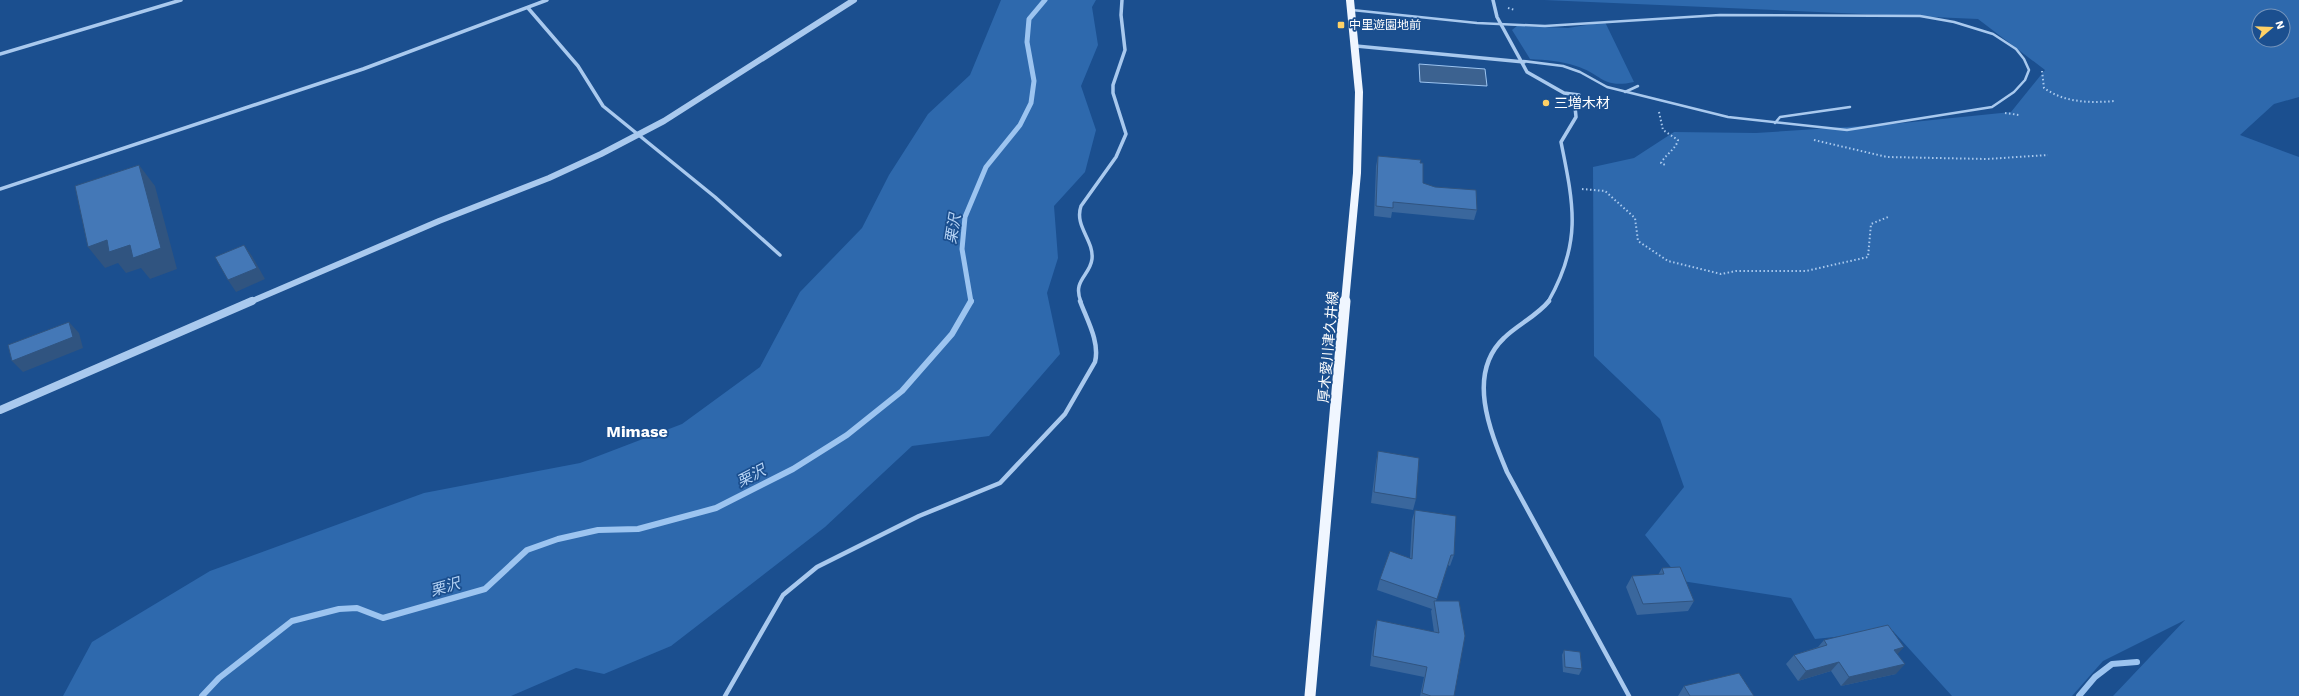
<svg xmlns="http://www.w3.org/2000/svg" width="2299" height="696" viewBox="0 0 2299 696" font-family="'Work Sans','Noto Sans JP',sans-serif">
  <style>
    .green { fill: #2e69ad; fill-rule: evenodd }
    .water { fill: #3c6290; stroke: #9cc4f0 }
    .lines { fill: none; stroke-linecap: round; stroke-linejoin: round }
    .stream-far1 { stroke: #9cc4f0; stroke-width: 5 }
    .stream { stroke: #9cc4f0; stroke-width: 6 }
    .path { stroke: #a9c9ee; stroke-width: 2; stroke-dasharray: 1.5 2.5; stroke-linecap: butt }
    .service { stroke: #a9c9ee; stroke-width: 2.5 }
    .minor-far1 { stroke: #a9c9ee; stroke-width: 3.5 }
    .minor { stroke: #a9c9ee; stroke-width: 4.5 }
    .tertiary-far1 { stroke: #a9c9ee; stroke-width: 6 }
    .tertiary { stroke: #a9c9ee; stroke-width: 8 }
    .primary-far1 { stroke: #f0f6ff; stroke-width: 8 }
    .primary { stroke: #f0f6ff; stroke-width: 11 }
    .wall { fill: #3a679d }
    .shaded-wall { fill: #305480 }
    .building { fill: #4478b7; stroke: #305480 }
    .poi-dot { fill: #ffd166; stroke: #1b4f8f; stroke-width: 1.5 }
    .labels { text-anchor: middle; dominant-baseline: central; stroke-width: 3.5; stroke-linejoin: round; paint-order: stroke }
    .far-poi-label { font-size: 12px; fill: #fff; stroke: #1b4f8f; text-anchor: start }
    .poi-label { font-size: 14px; fill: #fff; stroke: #1b4f8f; text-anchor: start }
    .street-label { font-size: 14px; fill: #fff; stroke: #1b4f8f }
    .water-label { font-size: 15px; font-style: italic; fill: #b5d3f5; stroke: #1b4f8f }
    .quarter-label { font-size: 16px; font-weight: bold; fill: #fff; stroke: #1b4f8f }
  </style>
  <rect width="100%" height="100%" fill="#1b4f8f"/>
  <g class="green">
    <polygon points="1001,0 1096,0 1092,7 1098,45 1081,86 1096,130 1085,172 1054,206 1058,258 1047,293 1060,354 989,436 912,446 825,527 671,646 604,674 576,668 511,696 63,696 92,642 210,571 424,493 580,463 682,424 760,367 800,292 862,228 889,175 928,114 970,75"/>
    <path d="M 1544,0 L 2299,0 L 2299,97 L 2274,104 L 2240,135 L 2299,157 L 2299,696 L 2113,696 L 2185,620 L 2103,661 L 2072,696 L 1952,696 L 1893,631 L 1815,639 L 1791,598 L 1682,581 L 1645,535 L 1684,487 L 1660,419 L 1594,356 L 1593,167 L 1634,158 L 1674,132 L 1756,133 L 1893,124 L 2011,112 L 2045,70 L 1978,19 ZM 2259,16 L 2283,16 L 2283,40 L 2259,40 Z"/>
    <path d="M 1605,22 L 1634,82 C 1602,89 1602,74 1576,66 C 1561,61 1546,60 1530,59 L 1512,30 L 1517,26 L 1568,28 Z"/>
  </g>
  <polygon class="water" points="1419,64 1485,69 1487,86 1420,82"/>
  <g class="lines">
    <polyline class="stream-far1" points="971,302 962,249 965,217 986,167 1020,125 1031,103 1034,81 1027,42 1029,19 1045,0"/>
    <g class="stream">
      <polyline points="202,696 219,678 292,621 339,609 357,608 383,618 485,589 527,550 558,539 598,530 638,529 716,508 793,469 847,435 902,391 952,334 971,301"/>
      <polyline points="2079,696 2095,677 2112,664 2137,662"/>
    </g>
    <g class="path">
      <polyline points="1508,8 1515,10"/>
      <path d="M 2042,71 L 2044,88 C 2065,103 2090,103 2115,101"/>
      <path d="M 1659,112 L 1663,130 L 1678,140 C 1676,149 1665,155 1661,163 L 1665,165"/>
      <polyline points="2005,113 2019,115"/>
      <polyline points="1814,140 1887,157 1987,159 2048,155"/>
      <polyline points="1582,189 1605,191 1635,218 1638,241 1668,261 1721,274 1736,271 1806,271 1868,257 1871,224 1888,217"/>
    </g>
    <g class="service">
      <polyline points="1352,10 1477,23 1545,26 1720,15 1920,16 1954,22 1993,34 2016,49 2024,59 2029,70 2025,80 2014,92 1992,107 1847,130 1728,117 1607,87 1580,72 1563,66 1523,61"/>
      <polyline points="1625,92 1638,86"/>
      <polyline points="1775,123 1780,117 1850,107"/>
    </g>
    <g class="minor-far1">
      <polyline points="1493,0 1497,17 1527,72 1564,93 1579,95"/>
      <polyline points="528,8 578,66 603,106 715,197 780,255"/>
      <polyline points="1356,46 1524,62"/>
      <polyline points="0,54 181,0"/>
      <polyline points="0,189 363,69 547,0"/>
      <path d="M 1081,302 C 1072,280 1090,276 1092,259 C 1094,240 1074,226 1081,206 L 1116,157 L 1126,134 L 1113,93 L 1113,85 L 1125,50 L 1121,15 L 1122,0"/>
      <path d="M 1548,302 C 1582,243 1574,206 1561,142 L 1576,117 L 1574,96"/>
    </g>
    <g class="minor">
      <path d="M 1549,301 C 1537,316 1517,325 1504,338 C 1466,374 1490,431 1507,472 L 1629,696"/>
      <path d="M 725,696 L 783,595 L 817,567 L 919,516 L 1000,483 L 1065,414 L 1095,362 C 1100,342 1087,320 1080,301"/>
    </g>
    <polyline class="tertiary-far1" points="250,302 439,221 549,178 601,154 664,121 854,0"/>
    <polyline class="tertiary" points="0,410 252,301"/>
    <polyline class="primary-far1" points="1345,302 1357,173 1359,92 1350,0"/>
    <polyline class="primary" points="1310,696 1345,301"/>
  </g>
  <g class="wall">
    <polygon points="1378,156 1420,163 1423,183 1477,210 1474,220 1392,212 1391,218 1374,216 1376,166"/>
    <polygon points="1378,451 1416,499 1413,510 1371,503 1376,462"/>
    <polygon points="1415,510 1454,555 1450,566 1448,565 1436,601 1454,696 1420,696 1424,677 1370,666 1374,631 1377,620 1434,632 1431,611 1432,609 1377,590 1380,579 1410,558 1412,520"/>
    <polygon points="1662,568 1694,601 1688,611 1637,615 1626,587 1632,576 1658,575"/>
    <polygon points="1824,640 1898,655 1896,674 1841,686 1831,671 1798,681 1786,664 1794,655 1818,647"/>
    <polygon points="1564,650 1582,669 1579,675 1563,672 1562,655"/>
    <polygon points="1684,686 1754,696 1678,696"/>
  </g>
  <g class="shaded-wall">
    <polygon points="139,165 155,186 177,269 150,279 141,268 126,273 118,263 105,268 88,247"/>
    <polygon points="244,245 252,256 265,279 236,292 228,280"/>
    <polygon points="69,322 79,333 83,348 23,372 12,361"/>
    <polygon points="1904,647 1895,657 1894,650"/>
    <polygon points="1839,662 1831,671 1798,681 1806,671"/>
    <polygon points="1905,664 1896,674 1841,686 1849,677"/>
  </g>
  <g class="building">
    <polygon points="1378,156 1421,160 1420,163 1423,163 1423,183 1435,187 1476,190 1477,210 1393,202 1393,208 1376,206"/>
    <polygon points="139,165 161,248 133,258 130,245 109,252 107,240 88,247 75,186"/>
    <polygon points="244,245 257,268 228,280 215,257"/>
    <polygon points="69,322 73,337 12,361 8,345"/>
    <polygon points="1378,451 1419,458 1416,499 1374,492"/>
    <polygon points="1415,510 1456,516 1454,555 1451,555 1437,599 1380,579 1390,551 1412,559"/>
    <polygon points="1680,567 1694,601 1643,604 1632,576 1664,574 1662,568"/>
    <polygon points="1434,601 1459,601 1465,636 1454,696 1431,696 1422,693 1427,667 1373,656 1377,620 1439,633"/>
    <polygon points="1888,625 1904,647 1894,650 1905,664 1849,677 1839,662 1806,671 1794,655 1827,645 1824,640"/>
    <polygon points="1564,650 1580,652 1582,669 1565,667"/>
    <polygon points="1739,673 1754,696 1690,696 1684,686"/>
  </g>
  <g class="poi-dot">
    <rect x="1337" y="21" width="8" height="8" rx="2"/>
    <circle cx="1546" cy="103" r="4"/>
  </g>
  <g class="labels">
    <g class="far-poi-label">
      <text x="1349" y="25">中里遊園地前</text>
    </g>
    <g class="poi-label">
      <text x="1554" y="103">三増木材</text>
    </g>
    <g class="street-label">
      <text transform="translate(1328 347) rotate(-85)">厚木愛川津久井線</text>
    </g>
    <g class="water-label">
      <text transform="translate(953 229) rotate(-81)">栗沢</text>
      <text transform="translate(751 476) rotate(-27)">栗沢</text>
      <text transform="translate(445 587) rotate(-16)">栗沢</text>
    </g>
    <g class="quarter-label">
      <text x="637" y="431">Mimase</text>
    </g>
  </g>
  <g transform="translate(2271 28) rotate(71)"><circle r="19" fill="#1b4f8f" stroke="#7695bc"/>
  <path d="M0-3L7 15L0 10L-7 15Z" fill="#ffd166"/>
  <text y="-6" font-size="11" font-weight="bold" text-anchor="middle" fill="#ffffff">N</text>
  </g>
</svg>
